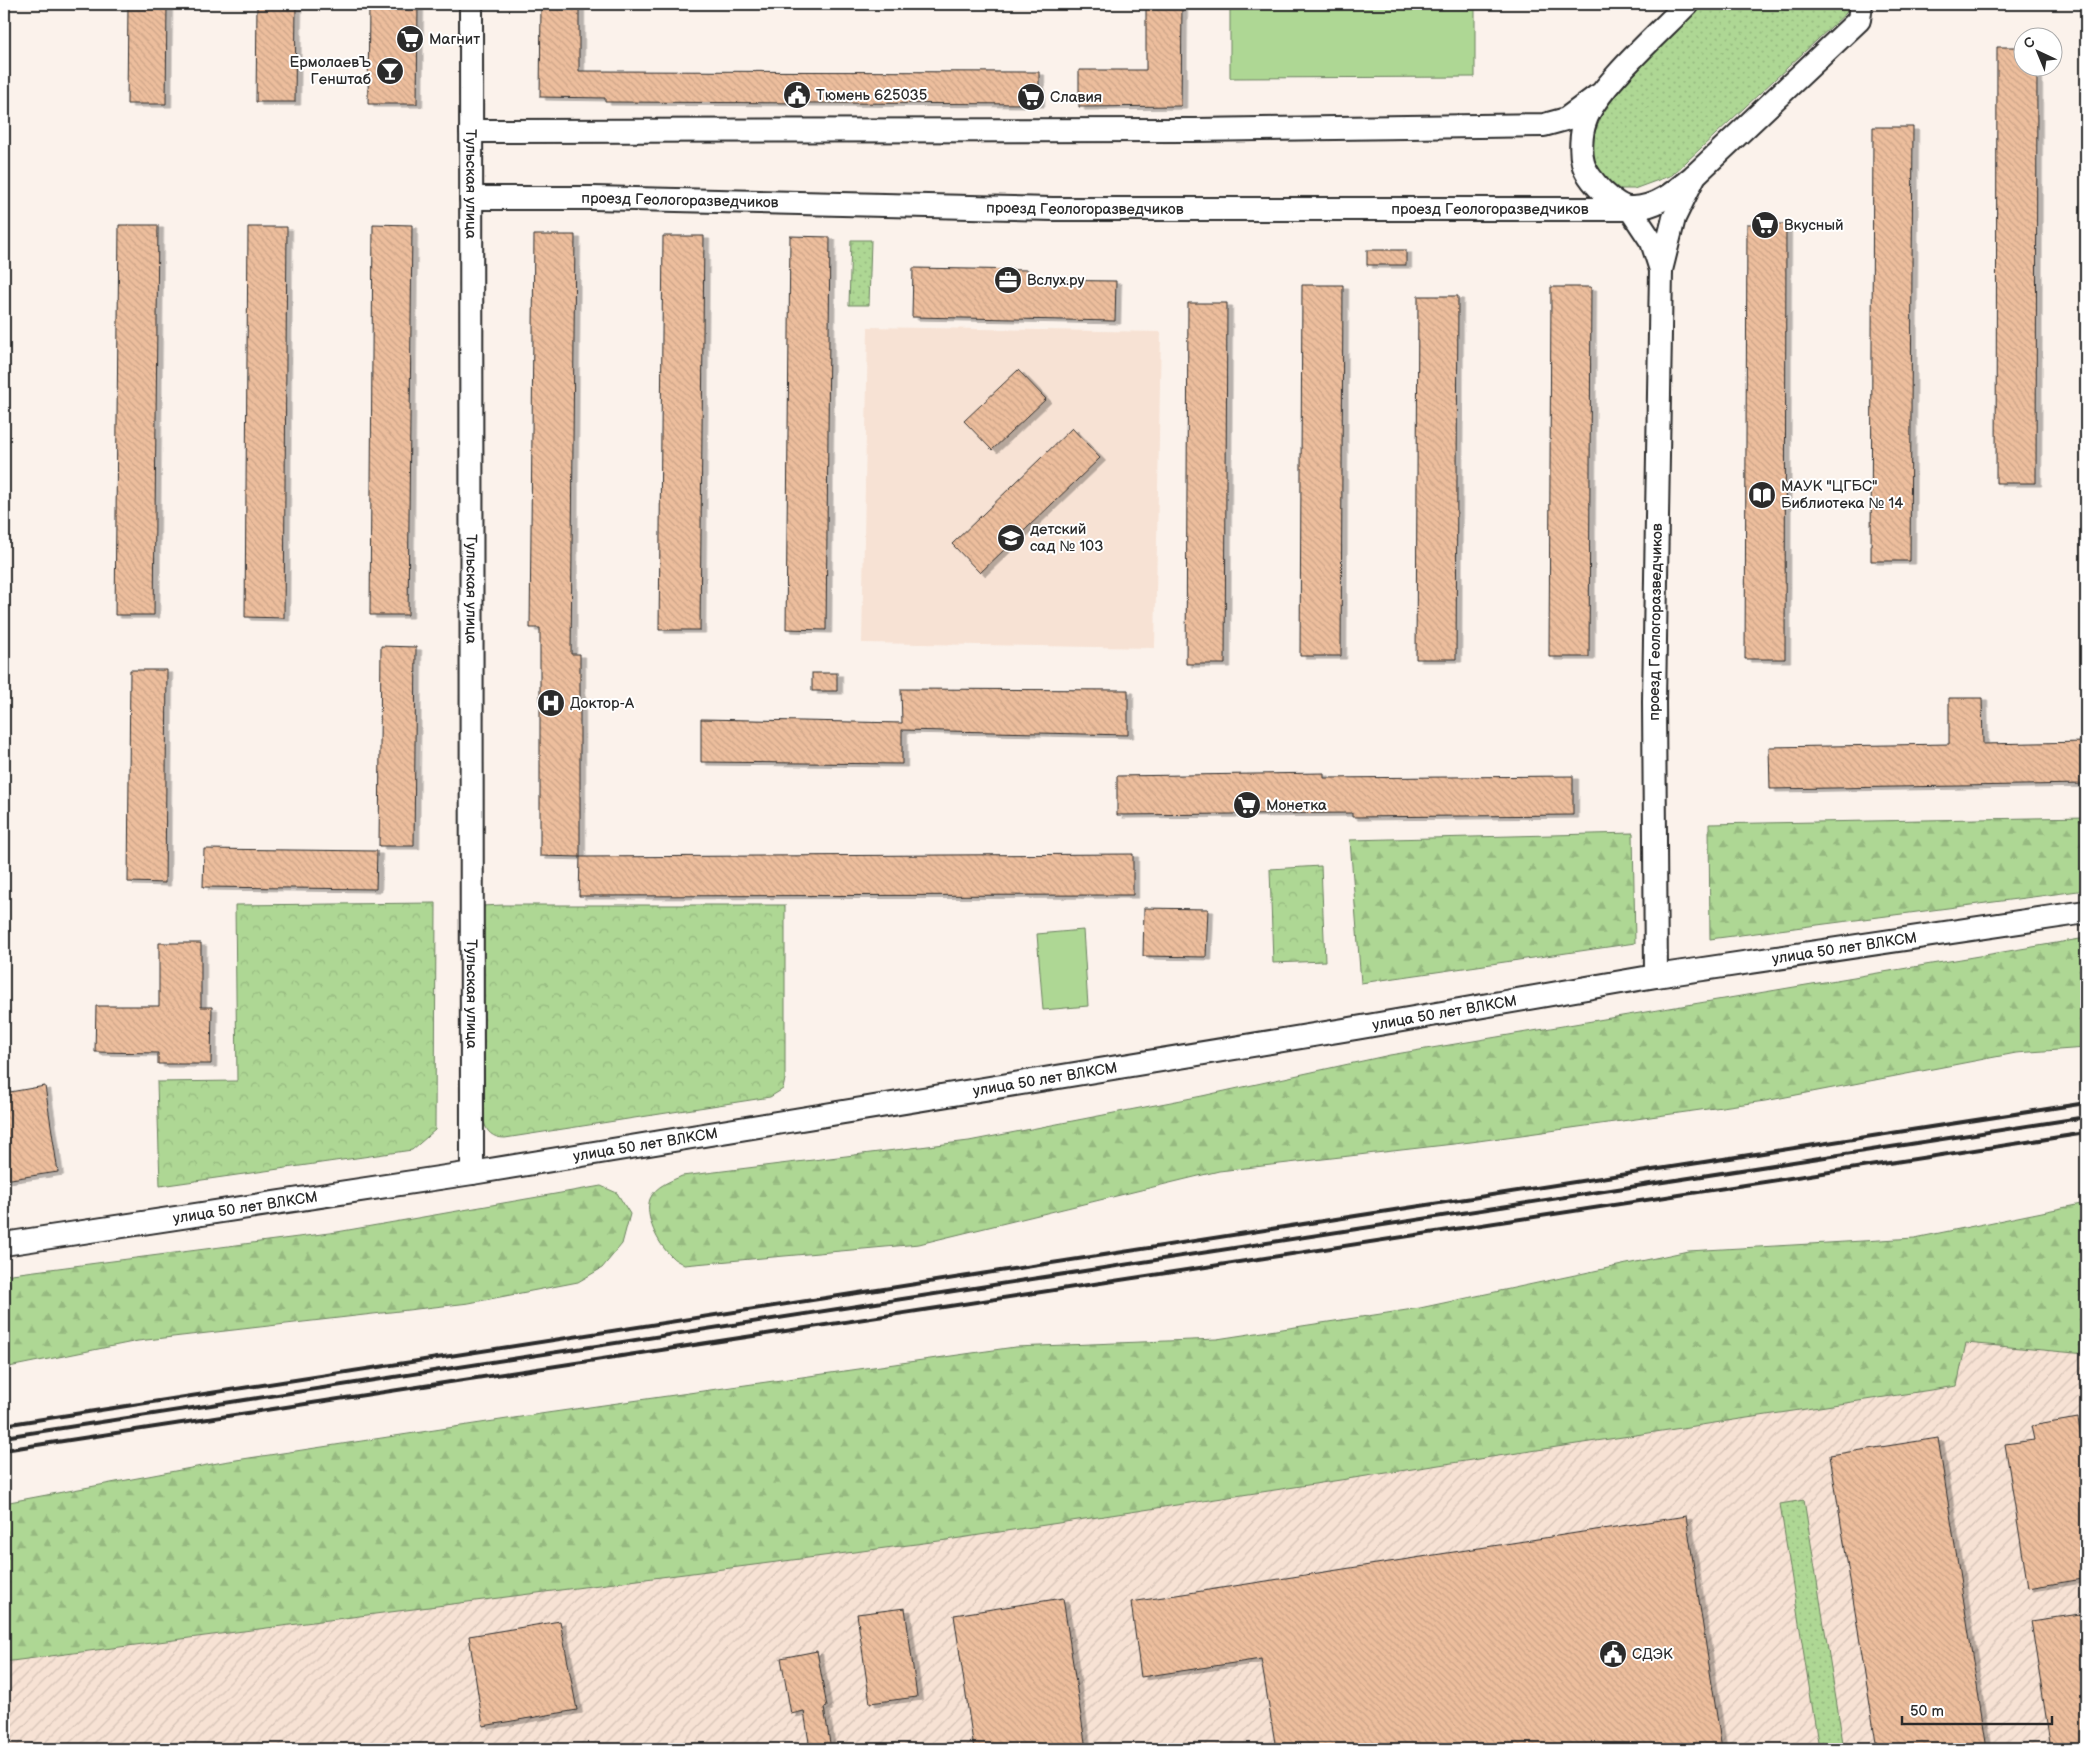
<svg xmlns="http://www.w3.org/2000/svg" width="2090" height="1753" viewBox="0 0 2090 1753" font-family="'Balsamiq Sans',sans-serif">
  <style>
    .built { fill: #f7e2d4 }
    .industrial { fill: url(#industrial-furrows) }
    .grass { fill: url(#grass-dots); stroke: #6c8160 }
    .forest { fill: url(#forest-firs); stroke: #6c8160 }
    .park { fill: url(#park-crowns); stroke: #6c8160 }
    .garden { fill: #aed794; stroke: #6c8160 }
    .building { fill: url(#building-back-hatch); stroke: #2b2b2b; filter: url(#shadow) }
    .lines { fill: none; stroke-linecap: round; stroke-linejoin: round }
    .minor-casing { stroke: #2b2b2b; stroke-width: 26 }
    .minor { stroke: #fff; stroke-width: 22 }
    .rail { stroke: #2b2b2b; stroke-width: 4 }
    .labels { text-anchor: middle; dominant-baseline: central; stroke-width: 4; stroke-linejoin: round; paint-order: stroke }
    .poi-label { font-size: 15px; fill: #2b2b2b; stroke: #fff; text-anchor: start }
    .street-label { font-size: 15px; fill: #2b2b2b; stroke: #fff }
  </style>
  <defs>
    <pattern id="industrial-furrows" width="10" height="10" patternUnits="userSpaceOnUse" patternTransform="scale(1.25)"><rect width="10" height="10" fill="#f7e2d4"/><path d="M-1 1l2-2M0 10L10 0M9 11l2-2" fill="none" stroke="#d4c2b6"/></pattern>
    <pattern id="grass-dots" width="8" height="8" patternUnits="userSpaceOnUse" patternTransform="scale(1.25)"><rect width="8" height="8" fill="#aed794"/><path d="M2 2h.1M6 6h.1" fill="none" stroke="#96b980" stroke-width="1.8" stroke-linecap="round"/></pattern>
    <pattern id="forest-firs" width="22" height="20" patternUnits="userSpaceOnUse" patternTransform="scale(1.25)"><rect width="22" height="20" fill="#aed794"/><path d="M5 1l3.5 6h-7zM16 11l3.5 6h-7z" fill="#96b980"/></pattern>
    <pattern id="park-crowns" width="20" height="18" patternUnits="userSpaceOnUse" patternTransform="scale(1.25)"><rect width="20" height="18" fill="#aed794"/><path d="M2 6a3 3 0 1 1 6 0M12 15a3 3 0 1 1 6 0" fill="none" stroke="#96b980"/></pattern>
    <pattern id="building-back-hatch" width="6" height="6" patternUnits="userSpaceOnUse" patternTransform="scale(1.25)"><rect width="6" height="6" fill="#edbe9d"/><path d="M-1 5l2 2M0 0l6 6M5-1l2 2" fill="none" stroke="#cba387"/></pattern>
    <filter id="shadow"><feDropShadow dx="5.5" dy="3" stdDeviation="0" flood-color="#0004"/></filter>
  </defs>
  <rect width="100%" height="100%" fill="#fbf2eb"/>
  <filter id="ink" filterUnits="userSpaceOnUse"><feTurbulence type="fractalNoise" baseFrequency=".02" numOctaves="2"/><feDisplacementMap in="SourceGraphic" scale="10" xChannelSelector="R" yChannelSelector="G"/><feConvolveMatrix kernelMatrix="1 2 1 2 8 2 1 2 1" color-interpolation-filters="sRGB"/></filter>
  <g filter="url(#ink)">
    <polygon class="built" points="868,327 1161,332 1155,648 862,643"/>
    <polygon class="industrial" points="2086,1302 2086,1749 4,1749 4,1634"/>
    <g class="grass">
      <polygon points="1701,4 1849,4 1846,13 1672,175 1634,189 1617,189 1605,182 1596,167 1593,152 1594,134 1607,103"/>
      <polygon points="851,240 871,240 869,305 849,305"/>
      <polygon points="1804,1500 1844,1749 1819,1749 1780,1504"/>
    </g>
    <g class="forest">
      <polygon points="2086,817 2086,890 1710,939 1709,824"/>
      <polygon points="1633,833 1635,943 1361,983 1350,840"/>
      <path d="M 2086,938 L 2086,1048 L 2016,1053 L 1765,1101 L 1471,1142 L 1219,1171 L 919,1244 L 684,1265 C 680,1262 674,1260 671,1256 C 658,1244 644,1216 650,1199 C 655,1186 671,1181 682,1176 L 969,1141 L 1202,1096 L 1390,1055 Z"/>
      <polygon points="601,1186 617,1193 630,1214 622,1244 602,1268 578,1282 469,1303 138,1341 4,1368 4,1275 337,1232"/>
      <polygon points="2086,1203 2086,1354 1966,1343 1957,1386 947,1540 4,1662 4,1503 223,1462 547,1413 1015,1347 1217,1339 1420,1308 1688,1251 1915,1238"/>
    </g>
    <g class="park">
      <polygon points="1321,866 1325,961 1273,963 1270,869"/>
      <polygon points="436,903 435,1130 412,1150 160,1186 157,1082 237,1081 235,905"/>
      <path d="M 503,905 L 785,905 L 785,1079 L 783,1089 L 770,1097 L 505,1138 C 493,1138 486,1132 484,1121 L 481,906 Z"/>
    </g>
    <g class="garden">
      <polygon points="1230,4 1475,4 1475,77 1230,78"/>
      <polygon points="1083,930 1088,1006 1043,1010 1037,934"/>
    </g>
    <g class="building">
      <polygon points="128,4 167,4 166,104 127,104"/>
      <polygon points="257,4 296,4 295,102 256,102"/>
      <polygon points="369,4 418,4 417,104 368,104"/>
      <polygon points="541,4 579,4 579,71 1039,72 1039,104 605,102 605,98 540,97"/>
      <polygon points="1146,4 1182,4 1181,106 1079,107 1079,70 1146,70"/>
      <polygon points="1997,47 2022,47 2022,68 2037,68 2036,483 1996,483"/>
      <polygon points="1873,127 1913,127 1910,561 1871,561"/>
      <polygon points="373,224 412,225 408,615 370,615"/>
      <polygon points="1747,224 1786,224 1785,659 1745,659"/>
      <polygon points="119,225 158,225 154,615 115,615"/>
      <polygon points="248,227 287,227 284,618 245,617"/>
      <polygon points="534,235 575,235 571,654 580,654 580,857 1133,854 1133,895 579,896 580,857 540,856 540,628 530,628"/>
      <polygon points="663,236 704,236 700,630 659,630"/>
      <polygon points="790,236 830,237 826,630 786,629"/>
      <rect x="1367" y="250" width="39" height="15"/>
      <polygon points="913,268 1028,270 1027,280 1116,281 1115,321 912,317"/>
      <polygon points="1302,285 1343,285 1341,656 1300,656"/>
      <polygon points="1551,287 1591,287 1589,657 1549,657"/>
      <polygon points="1418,296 1458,296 1456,659 1416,659"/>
      <polygon points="1188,303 1227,303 1225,664 1186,664"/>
      <polygon points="1018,370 1046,399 992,450 964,421"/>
      <polygon points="1072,428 1100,458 980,573 952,544"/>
      <polygon points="381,646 416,647 414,846 379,846"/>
      <polygon points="130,670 167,670 165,883 128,882"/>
      <rect x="812" y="673" width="25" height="18"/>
      <polygon points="901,689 1128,690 1128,735 902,730 902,764 701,762 701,719 902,723"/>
      <polygon points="1949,698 1982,698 1983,744 2086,742 2086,784 1770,789 1769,747 1949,744"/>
      <polygon points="1324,773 1324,778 1573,776 1573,815 1352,817 1352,813 1117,815 1117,776"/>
      <polygon points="204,849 377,851 376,889 203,887"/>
      <polygon points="1144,908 1208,909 1206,957 1143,956"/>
      <polygon points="159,943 201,943 201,1007 212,1007 211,1064 158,1064 158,1053 95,1052 96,1006 159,1006"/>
      <polygon points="45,1086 58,1172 4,1180 4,1093"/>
      <polygon points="2078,1418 2086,1470 2086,1556 2079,1557 2083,1579 2028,1588 2005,1444 2034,1440 2031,1426"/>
      <polygon points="1938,1438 1987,1749 1877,1749 1830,1455"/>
      <polygon points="1686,1516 1722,1749 1276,1749 1261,1659 1141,1677 1131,1602"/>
      <polygon points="1063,1598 1086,1749 974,1749 954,1615"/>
      <polygon points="905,1608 917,1697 870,1703 857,1614"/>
      <polygon points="2086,1613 2086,1749 2051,1749 2031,1621"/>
      <polygon points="560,1621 577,1710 483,1726 469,1636"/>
      <polygon points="817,1651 827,1707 824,1708 831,1749 810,1749 804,1711 791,1714 781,1658"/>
    </g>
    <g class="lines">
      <g class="minor-casing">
        <g id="minor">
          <path id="s1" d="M 471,4 L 472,1173"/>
          <path d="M 1687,4 C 1661,31 1595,89 1585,122 C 1581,133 1580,152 1583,163 C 1587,179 1616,209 1632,208 C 1657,208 1677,190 1695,175 L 1859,20 L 1861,4"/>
          <polyline points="471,131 1195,130 1544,125 1566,119 1597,96"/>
          <path id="s2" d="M 471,198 L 593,198 L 1053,209 L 1630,209 L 1652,242 L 1661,270"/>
          <path id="s3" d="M 1656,976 L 1654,702 L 1661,270 L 1674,218 L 1695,175"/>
          <path id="s4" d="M 4,1244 L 472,1173 L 1356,1028 L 1656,976 L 2086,912"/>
        </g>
      </g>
      <use href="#minor" class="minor"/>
      <g class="rail">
        <polyline points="4,1425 2086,1103"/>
        <polyline points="4,1437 2086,1117"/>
        <polyline points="4,1450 2086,1133"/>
      </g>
    </g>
  </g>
  <defs>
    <g id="supermarket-disc" transform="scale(1.4375)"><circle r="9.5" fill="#2b2b2b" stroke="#fff"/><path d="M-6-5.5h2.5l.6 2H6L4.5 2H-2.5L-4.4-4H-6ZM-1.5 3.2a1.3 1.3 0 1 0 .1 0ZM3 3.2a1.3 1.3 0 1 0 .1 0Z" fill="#fff"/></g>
    <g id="bar-disc" transform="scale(1.4375)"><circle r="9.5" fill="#2b2b2b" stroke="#fff"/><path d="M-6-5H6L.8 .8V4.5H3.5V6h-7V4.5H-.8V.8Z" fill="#fff"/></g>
    <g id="civic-disc" transform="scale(1.4375)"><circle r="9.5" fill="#2b2b2b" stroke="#fff"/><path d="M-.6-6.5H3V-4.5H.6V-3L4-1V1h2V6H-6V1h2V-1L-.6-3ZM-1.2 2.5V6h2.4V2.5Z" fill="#fff"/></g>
    <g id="office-disc" transform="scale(1.4375)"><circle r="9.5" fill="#2b2b2b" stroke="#fff"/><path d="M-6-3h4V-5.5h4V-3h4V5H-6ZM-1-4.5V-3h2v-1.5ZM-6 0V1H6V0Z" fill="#fff"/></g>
    <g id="library-disc" transform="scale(1.4375)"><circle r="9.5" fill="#2b2b2b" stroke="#fff"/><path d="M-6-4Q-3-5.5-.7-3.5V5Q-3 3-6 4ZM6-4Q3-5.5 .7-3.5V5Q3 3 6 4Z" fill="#fff"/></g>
    <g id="school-disc" transform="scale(1.4375)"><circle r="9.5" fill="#2b2b2b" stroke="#fff"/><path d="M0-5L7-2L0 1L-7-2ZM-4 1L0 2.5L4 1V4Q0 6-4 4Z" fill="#fff"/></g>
    <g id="hospital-disc" transform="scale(1.4375)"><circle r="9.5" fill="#2b2b2b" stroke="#fff"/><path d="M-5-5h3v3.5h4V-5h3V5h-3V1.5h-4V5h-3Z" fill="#fff"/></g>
  </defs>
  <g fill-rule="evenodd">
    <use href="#supermarket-disc" x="410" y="39"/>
    <use href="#bar-disc" x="390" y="71"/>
    <use href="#civic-disc" x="797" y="95"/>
    <use href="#supermarket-disc" x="1031" y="97"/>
    <use href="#supermarket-disc" x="1765" y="225"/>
    <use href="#office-disc" x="1008" y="280"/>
    <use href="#library-disc" x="1762" y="495"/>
    <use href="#school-disc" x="1011" y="538"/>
    <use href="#hospital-disc" x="551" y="703"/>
    <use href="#supermarket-disc" x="1247" y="805"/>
    <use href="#civic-disc" x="1613" y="1654"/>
  </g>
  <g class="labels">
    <g class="poi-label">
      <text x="429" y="39">Магнит</text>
      <text x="371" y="62" text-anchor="end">ЕрмолаевЪ<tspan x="371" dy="17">Генштаб</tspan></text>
      <text x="816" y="95">Тюмень 625035</text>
      <text x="1050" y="97">Славия</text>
      <text x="1784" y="225">Вкусный</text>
      <text x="1027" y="280">Вслух.ру</text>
      <text x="1781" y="486">МАУК "ЦГБС"<tspan x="1781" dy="17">Библиотека № 14</tspan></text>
      <text x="1030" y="529">детский<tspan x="1030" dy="17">сад № 103</tspan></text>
      <text x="570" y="703">Доктор-А</text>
      <text x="1266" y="805">Монетка</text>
      <text x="1632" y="1654">СДЭК</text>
    </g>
    <g class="street-label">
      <text stroke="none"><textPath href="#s1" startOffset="180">Тульская улица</textPath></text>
      <text stroke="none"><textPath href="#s2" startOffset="209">проезд Геологоразведчиков</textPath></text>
      <text stroke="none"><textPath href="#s2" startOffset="614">проезд Геологоразведчиков</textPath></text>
      <text stroke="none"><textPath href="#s2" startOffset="1019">проезд Геологоразведчиков</textPath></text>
      <text stroke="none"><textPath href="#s1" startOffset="585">Тульская улица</textPath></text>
      <text stroke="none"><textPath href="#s3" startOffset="354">проезд Геологоразведчиков</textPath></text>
      <text stroke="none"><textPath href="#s4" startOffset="1864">улица 50 лет ВЛКСМ</textPath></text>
      <text stroke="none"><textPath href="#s1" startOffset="990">Тульская улица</textPath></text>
      <text stroke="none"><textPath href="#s4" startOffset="1459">улица 50 лет ВЛКСМ</textPath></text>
      <text stroke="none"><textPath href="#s4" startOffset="1054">улица 50 лет ВЛКСМ</textPath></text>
      <text stroke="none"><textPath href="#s4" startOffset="649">улица 50 лет ВЛКСМ</textPath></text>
      <text stroke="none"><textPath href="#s4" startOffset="244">улица 50 лет ВЛКСМ</textPath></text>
    </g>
  </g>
  <rect width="2090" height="1753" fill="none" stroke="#fff" stroke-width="20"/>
  <rect x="10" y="10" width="2070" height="1733" fill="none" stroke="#2b2b2b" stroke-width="2" filter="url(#ink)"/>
  <g transform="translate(2038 52) rotate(316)"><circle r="24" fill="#ffffff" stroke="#aaaaaa"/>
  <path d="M0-4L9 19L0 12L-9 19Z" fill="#2b2b2b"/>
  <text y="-8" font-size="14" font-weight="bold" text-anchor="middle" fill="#2b2b2b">С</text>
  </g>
  <path d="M1902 1716v8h150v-8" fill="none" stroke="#2b2b2b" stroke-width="2.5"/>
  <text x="1910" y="1716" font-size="15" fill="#2b2b2b" stroke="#ffffff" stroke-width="4" paint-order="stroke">50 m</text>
</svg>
